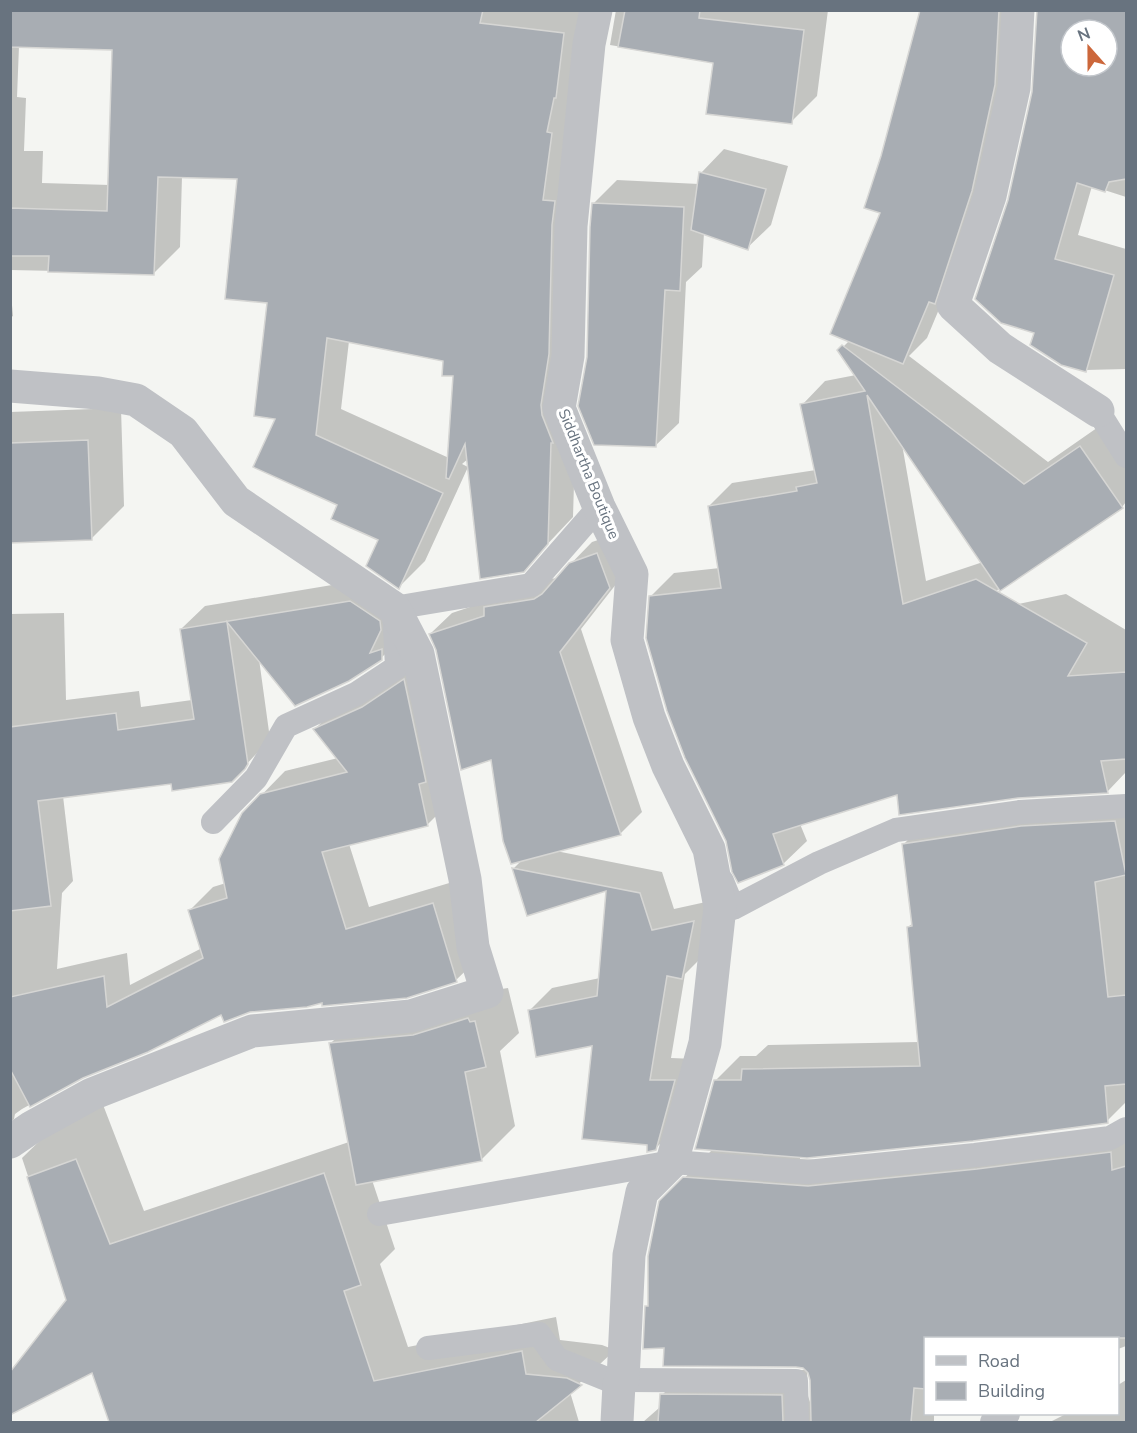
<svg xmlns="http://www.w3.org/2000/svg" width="1137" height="1433" viewBox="0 0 1137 1433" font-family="'Nunito Sans',sans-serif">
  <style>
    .shadow { fill: #0003; fill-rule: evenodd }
    .building { fill: #a8adb3; stroke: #d6d6d4; stroke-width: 1.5; fill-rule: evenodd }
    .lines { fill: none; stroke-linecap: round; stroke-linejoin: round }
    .service { stroke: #bfc1c5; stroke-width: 24 }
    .minor { stroke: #bfc1c5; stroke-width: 33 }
    .labels { text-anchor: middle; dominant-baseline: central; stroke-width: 6; stroke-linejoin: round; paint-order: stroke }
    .street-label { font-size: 15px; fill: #68737f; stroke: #fff }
  </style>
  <rect width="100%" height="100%" fill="#f4f5f2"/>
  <g class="shadow">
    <path d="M 10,10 L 597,10 L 566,378 L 576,417 L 573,517 L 523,570 L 469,458 L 462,464 L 468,467 L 425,561 L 399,587 L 380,540 L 339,505 L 277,417 L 269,302 L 239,177 L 182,176 L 180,247 L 154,273 L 10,270 ZM 19,46 L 114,48 L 110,185 L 42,183 L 43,151 L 24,151 L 26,98 L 17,97 ZM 349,341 L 444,360 L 454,374 L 449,458 L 341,409 Z"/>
    <polygon points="616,10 828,10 817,96 791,122 714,62 610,45"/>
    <path d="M 921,10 L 1021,10 L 1019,60 L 947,290 L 927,338 L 909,356 L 1048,462 L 1104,423 L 1126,457 L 1126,502 L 1122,507 L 957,617 L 1066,594 L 1126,630 L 1126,772 L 1108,791 L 898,793 L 800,824 L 807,841 L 783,864 L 727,840 L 651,596 L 674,573 L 720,568 L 709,506 L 732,483 L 816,470 L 802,405 L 825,381 L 856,375 L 839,351 L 850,340 L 882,212 L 882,156 ZM 902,444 L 983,562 L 926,581 Z"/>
    <path d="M 1038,10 L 1126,10 L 1126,197 L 1092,186 L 1078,235 L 1126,249 L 1126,369 L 1086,370 L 1036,332 L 1010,201 L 1034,92 ZM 1071,30 L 1107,30 L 1107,66 L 1071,66 Z"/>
    <polygon points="724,149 788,166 771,225 747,248 704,233 702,267 686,282 679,423 655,446 588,357 594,203 617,180 699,184 701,173"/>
    <polygon points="10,283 13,316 10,318"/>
    <polygon points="121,408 124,506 91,539 10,542 10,412"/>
    <polygon points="619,533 631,565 581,629 642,812 620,834 556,851 662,872 674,909 715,900 703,956 685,974 671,1058 696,1059 677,1127 655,1149 648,1144 594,1044 530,1010 552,988 600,978 607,888 514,868 523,859 493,758 430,634 452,613 494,599 507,586 557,578 592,542"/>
    <polygon points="374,578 405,635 381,658 259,659 270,739 231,781 173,782 63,796 73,881 62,893 57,969 127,953 130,985 202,948 190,910 213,887 226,883 243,814 285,771 338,758 315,729 338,706 427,658 451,801 428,824 349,844 369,907 456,881 480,957 456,980 323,1001 222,1013 82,1076 22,1109 15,1114 14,1119 10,1123 10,614 64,613 66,700 139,691 141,707 192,700 181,629 205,606"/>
    <polygon points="1126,798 1126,1102 1107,1121 800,1157 800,1159 835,1161 1126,1129 1126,1346 1118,1349 1118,1338 958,1338 944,1292 941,1338 926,1338 926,1414 934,1414 934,1422 643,1422 659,1408 662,1395 688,1369 807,1370 808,1396 811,1405 812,1380 808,1368 666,1346 647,1307 650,1304 661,1202 713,1149 715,1081 740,1056 756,1056 768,1045 919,1042 908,927 913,923 904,844 928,819"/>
    <polygon points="508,988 519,1033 500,1051 515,1126 481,1160 372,1180 395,1249 380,1264 408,1347 556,1317 560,1340 602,1345 615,1350 570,1392 579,1422 110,1422 22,1158 57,1124 100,1097 144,1211 349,1142 331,1043 364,1010"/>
    <polygon points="1126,1380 1126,1422 1050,1422 1066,1414 1118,1414 1118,1385"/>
  </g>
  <g class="building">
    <polygon points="10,10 483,10 480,23 564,33 556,98 554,98 547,132 552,133 543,200 555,201 552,225 549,354 541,405 542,415 553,443 551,443 548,544 524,572 480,579 465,444 449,479 446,478 453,376 442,376 443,361 327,338 316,435 443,493 399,589 366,566 378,540 331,519 337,505 253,467 275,419 254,416 267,303 225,299 237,179 158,177 154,275 48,272 49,256 10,256 10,208 107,211 112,50 10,47"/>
    <polygon points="625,10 700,10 699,18 804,30 792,124 706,114 713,63 618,47"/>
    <polygon points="920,10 999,10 995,85 972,191 935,304 929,302 903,364 830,334 880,213 864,208 881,156"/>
    <path d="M 1037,10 L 1126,10 L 1126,179 L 1109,182 L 1105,192 L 1077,183 L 1055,259 L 1114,275 L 1086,372 L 1061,365 L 1030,345 L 1034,333 L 1001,323 L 975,299 L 1008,200 L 1032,92 ZM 1071,30 L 1107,30 L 1107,66 L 1071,66 Z"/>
    <polygon points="699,172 766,189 748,250 691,230"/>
    <polygon points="592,203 684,207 680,291 665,290 656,447 594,445 578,406 587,357 590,227"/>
    <polygon points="842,345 1024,484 1080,446 1123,508 1000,591 867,395 903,604 976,579 1087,643 1068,676 1126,672 1126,759 1101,761 1108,793 1018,798 899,815 897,795 773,834 784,865 738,883 732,872 726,841 685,758 667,711 646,638 649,596 721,588 708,506 797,491 796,487 817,483 800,404 865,391 837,350"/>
    <polygon points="88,440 92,540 10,543 10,443"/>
    <polygon points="597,553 610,588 560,652 621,835 511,864 503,841 491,760 461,770 436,650 429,634 484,616 484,607 534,599 542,594 569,563"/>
    <polygon points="350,601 380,621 381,630 370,653 382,649 382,660 349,681 295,706 227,622 248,764 245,769 232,782 172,791 171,784 38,801 51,906 10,911 10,727 116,713 118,730 194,719 180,629"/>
    <polygon points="404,679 426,782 419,784 428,826 322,852 346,929 433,903 457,982 407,998 322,1006 322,1003 307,1007 250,1012 224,1022 221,1015 148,1052 83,1078 30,1107 10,1069 10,997 104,976 107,1007 203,958 188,910 227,898 219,859 242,813 260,794 347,772 313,729 362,707"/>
    <polygon points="1115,821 1126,875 1095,882 1108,997 1126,995 1126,1084 1105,1086 1108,1123 973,1141 807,1158 695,1149 714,1080 741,1080 742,1069 920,1066 907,927 912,926 902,844 1021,826"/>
    <polygon points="512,868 640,893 652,930 694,921 682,979 667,976 650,1080 675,1080 656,1150 647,1152 647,1145 582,1139 592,1046 536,1057 528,1010 597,996 606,891 527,916"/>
    <polygon points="468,1018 470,1022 475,1021 486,1067 465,1072 482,1161 356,1185 329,1043 413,1035"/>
    <polygon points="1111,1152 1112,1170 1126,1166 1126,1338 926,1338 926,1389 914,1388 911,1422 811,1422 810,1380 808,1373 803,1368 796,1367 663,1366 664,1348 643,1349 645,1306 648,1306 648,1256 659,1201 683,1177 808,1186 977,1169"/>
    <polygon points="76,1159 110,1244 324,1173 361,1285 344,1291 374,1381 522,1351 526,1374 567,1378 582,1385 536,1422 109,1422 92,1373 10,1415 10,1372 66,1300 27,1177"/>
    <polygon points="660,1394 782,1395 783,1422 658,1422"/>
  </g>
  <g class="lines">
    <g class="service">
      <polyline points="1098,411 1126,456"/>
      <polyline points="213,822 256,778 286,726 356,694 397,667 394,608 531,585 599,507"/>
      <polyline points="722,881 733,908 819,863 896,830 1020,812 1126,806"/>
      <polyline points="379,1214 672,1162 807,1172 975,1155 1110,1138 1126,1129"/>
      <polyline points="428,1348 539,1334 557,1359 619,1384"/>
      <polyline points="623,1380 796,1381 797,1422"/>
      <polyline points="992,1422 993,1420 1008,1414"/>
    </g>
    <g class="minor">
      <polyline points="596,10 589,44 571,226 568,356 559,408 599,507 632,574 627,640 649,717 668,766 709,849 720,907 705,1043 672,1162 642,1192 629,1255 623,1380 619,1384 617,1422"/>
      <polyline points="1018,10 1014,88 990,196 953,305 1000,348 1098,411"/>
      <polyline points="10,386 98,393 136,400 183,432 236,501 394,608 418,654 465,879 473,947 487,992 411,1016 252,1031 92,1094 32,1127 10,1142"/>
    </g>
  </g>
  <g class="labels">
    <g class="street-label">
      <text transform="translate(589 474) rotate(68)">Siddhartha Boutique</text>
    </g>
  </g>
  <rect width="1137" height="1433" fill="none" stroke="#68737f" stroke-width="24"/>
  <rect x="924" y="1337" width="195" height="78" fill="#ffffff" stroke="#c3c7cc" stroke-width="1.5"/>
  <rect x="936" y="1356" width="30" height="9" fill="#bfc1c5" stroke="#c3c7cc" stroke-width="1.5"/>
  <text x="978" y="1367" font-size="18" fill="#68737f">Road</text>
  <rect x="936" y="1382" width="30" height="18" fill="#a8adb3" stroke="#c3c7cc" stroke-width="1.5"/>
  <text x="978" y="1397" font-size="18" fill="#68737f">Building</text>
  <g transform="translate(1089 48) rotate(339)"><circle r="28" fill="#ffffff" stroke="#c3c7cc" stroke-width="1.5"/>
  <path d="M0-4.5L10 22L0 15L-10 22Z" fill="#cc673b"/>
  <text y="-9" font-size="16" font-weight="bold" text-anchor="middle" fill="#68737f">N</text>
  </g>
</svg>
